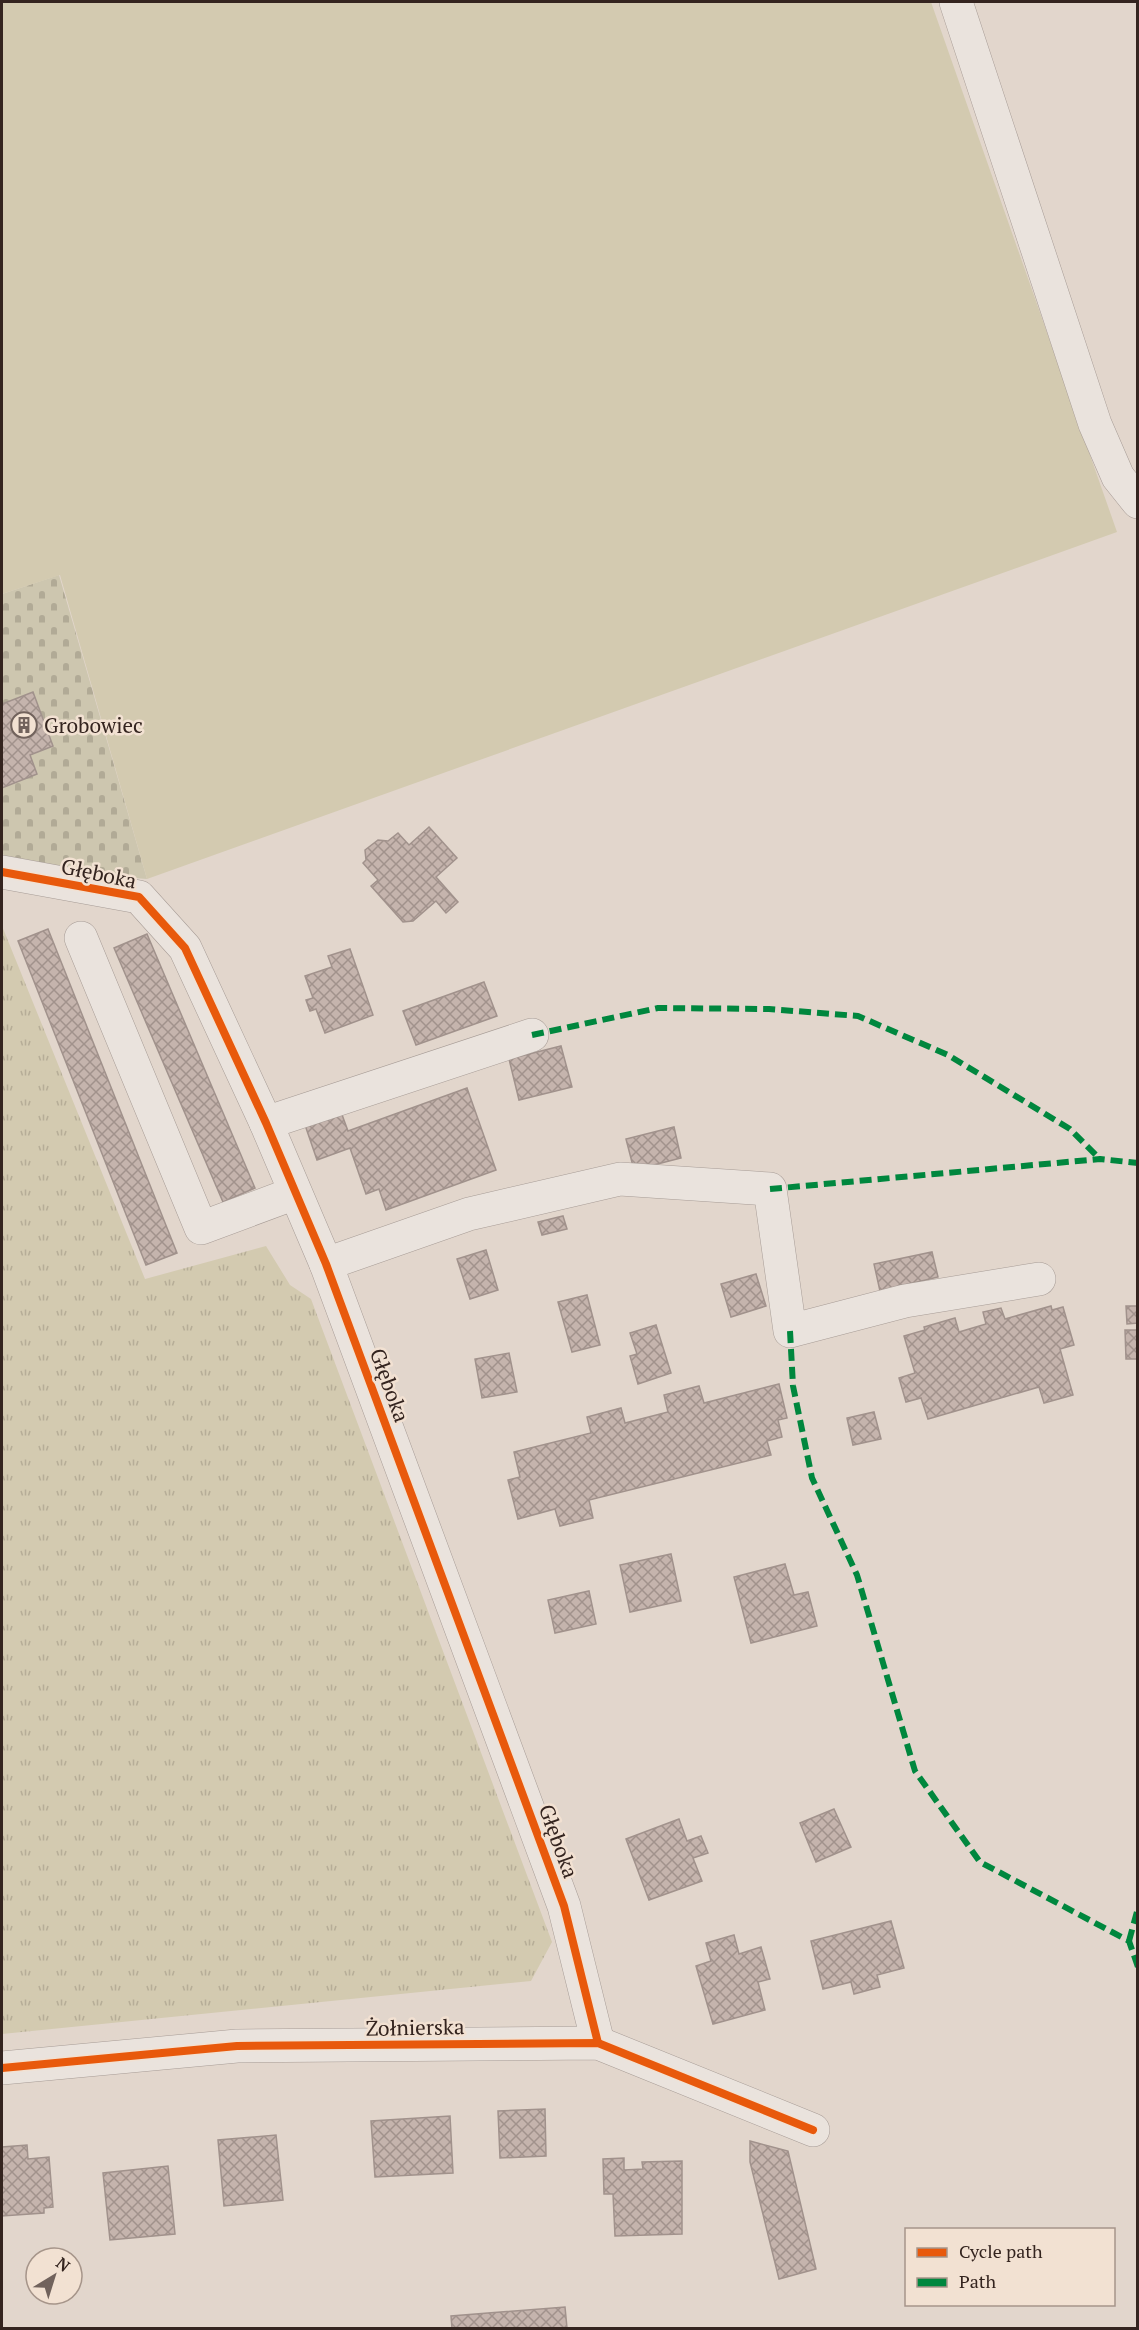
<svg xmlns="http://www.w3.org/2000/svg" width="1139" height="2330" viewBox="0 0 1139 2330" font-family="'PT Serif',serif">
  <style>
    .grass { fill: url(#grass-tufts) }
    .cemetery { fill: url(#cemetery-stones) }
    .green { fill: #d3cab0 }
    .building { fill: url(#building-cross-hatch); stroke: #a1928c; stroke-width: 1.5 }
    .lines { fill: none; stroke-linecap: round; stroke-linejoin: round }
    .minor-casing { stroke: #a79c96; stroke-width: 34 }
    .minor { stroke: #eae3dd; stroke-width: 33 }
    .quiet { stroke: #00873e; stroke-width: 6; stroke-dasharray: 12 6; stroke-linecap: butt }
    .cycleway-casing { stroke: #f2e1d2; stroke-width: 11 }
    .cycleway { stroke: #e8590c; stroke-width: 8 }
    .labels { text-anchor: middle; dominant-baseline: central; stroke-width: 5; stroke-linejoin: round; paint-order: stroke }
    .poi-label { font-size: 21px; fill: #34241f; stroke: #f2e1d2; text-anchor: start }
    .street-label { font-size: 21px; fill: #34241f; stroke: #f2e1d2 }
  </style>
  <defs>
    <pattern id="grass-tufts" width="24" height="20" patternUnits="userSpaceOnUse" patternTransform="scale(1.5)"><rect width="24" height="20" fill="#d3cab0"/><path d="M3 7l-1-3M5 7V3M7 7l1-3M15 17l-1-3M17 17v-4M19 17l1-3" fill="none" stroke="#b6ad97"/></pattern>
    <pattern id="cemetery-stones" width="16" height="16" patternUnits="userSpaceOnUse" patternTransform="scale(1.5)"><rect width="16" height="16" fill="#cdc6af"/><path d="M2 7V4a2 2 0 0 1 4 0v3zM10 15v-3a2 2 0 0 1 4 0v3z" fill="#b1aa96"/></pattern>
    <pattern id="building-cross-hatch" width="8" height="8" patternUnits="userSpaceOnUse" patternTransform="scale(1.5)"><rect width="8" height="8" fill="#c5b4ad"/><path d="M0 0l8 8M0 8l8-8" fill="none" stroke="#a1928c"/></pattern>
  </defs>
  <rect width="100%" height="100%" fill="#e2d6cc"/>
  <polygon class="grass" points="2,926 145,1279 266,1246 290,1285 311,1299 552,1942 531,1981 2,2034"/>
  <polygon class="cemetery" points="59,575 147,879 8,868 2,851 2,594"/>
  <polygon class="green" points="2,2 931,2 1117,532 147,879 60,575 2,594"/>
  <g class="building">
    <polygon points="33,692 53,746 30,755 37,774 2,788 2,704"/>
    <polygon points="429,827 457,858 436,877 458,902 446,913 436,901 413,921 403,922 371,886 378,880 363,863 366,860 365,850 378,840 388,841 398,833 409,845"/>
    <polygon points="48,929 177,1253 146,1265 18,941"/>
    <polygon points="147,934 255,1188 223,1202 114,948"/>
    <polygon points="350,949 373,1015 325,1033 316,1009 310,1011 306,1000 313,998 305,976 332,967 328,956"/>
    <polygon points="484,982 497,1016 416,1045 403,1011"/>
    <polygon points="561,1046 572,1087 519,1100 509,1059"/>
    <polygon points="467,1088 496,1170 386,1210 379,1189 366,1194 350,1148 317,1160 305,1125 341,1112 348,1131"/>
    <polygon points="674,1127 681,1158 634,1170 626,1139"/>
    <polygon points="563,1216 567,1229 542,1235 538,1222"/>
    <polygon points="486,1250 498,1290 470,1299 457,1259"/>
    <polygon points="932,1252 938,1277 880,1291 874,1264"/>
    <polygon points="756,1274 766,1306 731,1317 721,1284"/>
    <polygon points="587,1295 600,1345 572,1352 558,1302"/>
    <polygon points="1051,1306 1052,1310 1063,1307 1074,1345 1060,1349 1073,1395 1044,1403 1039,1387 928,1419 921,1398 906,1402 899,1378 915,1373 904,1336 925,1330 924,1327 955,1318 959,1332 986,1324 983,1312 1001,1308 1005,1319"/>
    <polygon points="1126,1306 1138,1306 1138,1323 1127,1324"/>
    <polygon points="656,1325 671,1373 638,1384 630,1356 637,1354 630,1333"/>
    <polygon points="1125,1330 1138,1330 1138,1359 1126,1359"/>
    <polygon points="509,1353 517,1392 482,1398 475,1359"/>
    <polygon points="779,1384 787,1418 778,1420 782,1437 767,1441 771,1455 589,1500 593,1518 560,1526 555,1509 518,1519 508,1480 520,1477 514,1452 591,1433 587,1417 621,1408 625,1423 668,1412 664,1395 699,1386 704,1403"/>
    <polygon points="874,1412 881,1439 853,1445 847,1418"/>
    <polygon points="671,1554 681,1601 630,1612 620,1565"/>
    <polygon points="785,1564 794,1595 808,1592 817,1626 751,1643 734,1577"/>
    <polygon points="589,1591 596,1624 555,1633 548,1600"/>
    <polygon points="834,1809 851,1847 816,1862 800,1823"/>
    <polygon points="679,1819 687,1841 701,1836 708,1853 693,1858 702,1881 649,1900 626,1839"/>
    <polygon points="891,1921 904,1968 877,1975 880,1987 854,1994 851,1982 823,1989 811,1941"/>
    <polygon points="734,1935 739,1954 761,1947 770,1979 758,1982 765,2010 713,2024 696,1966 711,1961 706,1943"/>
    <polygon points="545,2109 546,2156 500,2158 498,2111"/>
    <polygon points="450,2116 453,2173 375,2177 371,2121"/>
    <polygon points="276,2135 283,2200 224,2206 218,2140"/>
    <polygon points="750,2141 788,2151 816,2269 779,2279 750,2162"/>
    <polygon points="27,2145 28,2159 49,2157 53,2207 44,2208 44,2213 2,2216 2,2147"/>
    <polygon points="624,2158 624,2170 643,2169 642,2162 682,2161 682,2234 615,2236 613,2194 604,2194 603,2159"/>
    <polygon points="168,2166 175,2234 110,2240 103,2173"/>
    <polygon points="565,2307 567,2328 452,2328 451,2316"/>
  </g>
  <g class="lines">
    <g class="minor-casing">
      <g id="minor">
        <polyline points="956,2 1095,424 1118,477 1138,502"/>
        <polyline points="2,872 139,897 185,948 266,1123 326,1264 564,1906 598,2043"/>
        <polyline points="81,938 201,1228 295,1193"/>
        <polyline points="266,1123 532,1035"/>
        <polyline points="326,1264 469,1214 620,1179 770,1189 790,1331 905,1301 1039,1279"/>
        <polyline points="2,2068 237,2046 598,2043 813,2130"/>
      </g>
    </g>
    <use href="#minor" class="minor"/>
    <g class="quiet">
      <polyline points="532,1035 658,1008 769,1009 858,1016 948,1055 1070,1129 1100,1159"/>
      <polyline points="770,1189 1100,1159 1138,1163"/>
      <polyline points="790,1331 793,1386 812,1478 857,1575 915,1771 980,1862 1129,1941 1138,1967"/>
      <polyline points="1129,1941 1138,1908"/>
    </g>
    <g class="cycleway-casing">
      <g id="cycleway">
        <polyline points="2,872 139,897 185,948 266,1123 326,1264 564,1906 598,2043"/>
        <polyline points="2,2068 237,2046 598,2043 813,2130"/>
      </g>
    </g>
    <use href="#cycleway" class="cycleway"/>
  </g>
  <defs>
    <g id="building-ring" transform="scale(1.35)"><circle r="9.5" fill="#f2e1d2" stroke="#71625c" stroke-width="1.5"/><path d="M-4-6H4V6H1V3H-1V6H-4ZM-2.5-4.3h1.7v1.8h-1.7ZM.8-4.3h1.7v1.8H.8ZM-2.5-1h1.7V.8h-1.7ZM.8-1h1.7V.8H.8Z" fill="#71625c"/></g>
  </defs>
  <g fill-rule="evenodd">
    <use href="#building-ring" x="24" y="725"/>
  </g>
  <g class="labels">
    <g class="poi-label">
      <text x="44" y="725">Grobowiec</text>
    </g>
    <g class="street-label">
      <text transform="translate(99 873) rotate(12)">Głęboka</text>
      <text transform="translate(390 1385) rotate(70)">Głęboka</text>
      <text transform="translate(559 1841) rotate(70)">Głęboka</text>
      <text transform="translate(415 2027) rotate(-1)">Żołnierska</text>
    </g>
  </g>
  <rect width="1139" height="2330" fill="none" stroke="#34241f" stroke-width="6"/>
  <rect x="905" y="2228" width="210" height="78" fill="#f2e1d2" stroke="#a6958a" stroke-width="1.5"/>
  <rect x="917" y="2248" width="30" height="9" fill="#e8590c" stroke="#a6958a" stroke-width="1.5"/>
  <text x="959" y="2258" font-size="18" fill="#34241f">Cycle path</text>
  <rect x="917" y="2278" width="30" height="9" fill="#00873e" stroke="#a6958a" stroke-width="1.5"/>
  <text x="959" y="2288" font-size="18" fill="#34241f">Path</text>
  <g transform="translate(54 2276) rotate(38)"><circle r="28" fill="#f2e1d2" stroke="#a6958a" stroke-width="1.5"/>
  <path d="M0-4.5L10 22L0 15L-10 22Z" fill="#71625c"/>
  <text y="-9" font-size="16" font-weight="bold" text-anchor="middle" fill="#34241f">N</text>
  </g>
</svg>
